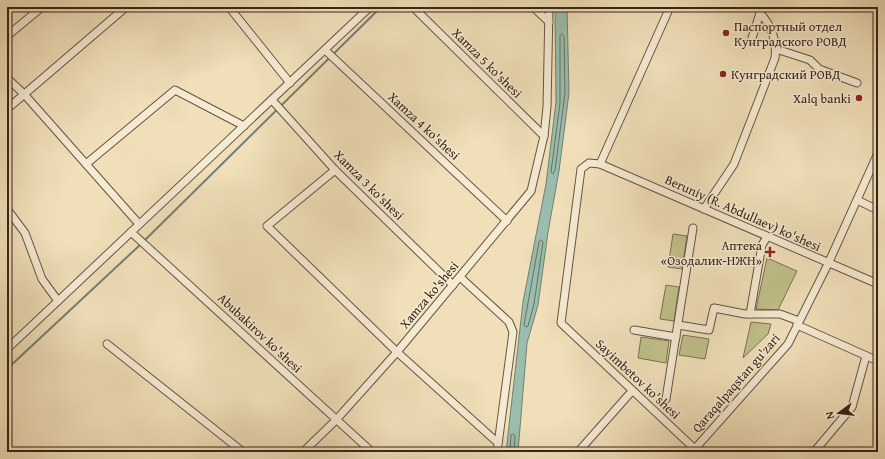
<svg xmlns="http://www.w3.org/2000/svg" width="885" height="459" viewBox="0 0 885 459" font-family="'Gentium Book Plus',serif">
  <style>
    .green { fill: #bfc08b; stroke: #7b7252 }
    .water { fill: #9abdae; stroke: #728072 }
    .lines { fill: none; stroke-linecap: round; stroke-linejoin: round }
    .shore { stroke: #687163; stroke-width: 1 }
    .stream { stroke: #728072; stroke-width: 2 }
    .minor-casing { stroke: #655440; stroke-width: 9 }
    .minor { stroke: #f5ead2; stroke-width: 7 }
    .poi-dot { fill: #8f2418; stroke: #f5ead2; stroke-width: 1.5 }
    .labels { text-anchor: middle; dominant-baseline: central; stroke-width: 3; stroke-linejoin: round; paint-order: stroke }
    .poi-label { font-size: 13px; fill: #372518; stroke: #f5ead2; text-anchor: start }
    .street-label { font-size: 13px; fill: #372518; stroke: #f5ead2 }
  </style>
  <rect width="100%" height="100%" fill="#f0dfb9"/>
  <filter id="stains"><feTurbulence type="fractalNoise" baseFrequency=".005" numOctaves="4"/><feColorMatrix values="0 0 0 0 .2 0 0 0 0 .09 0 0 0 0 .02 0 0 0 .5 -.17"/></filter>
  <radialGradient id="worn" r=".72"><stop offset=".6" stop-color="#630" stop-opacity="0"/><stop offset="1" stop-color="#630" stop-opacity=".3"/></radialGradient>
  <g class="green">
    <polygon points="673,234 687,236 682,269 668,267"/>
    <polygon points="767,258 797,271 778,310 756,309"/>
    <polygon points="666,285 679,287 674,321 660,319"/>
    <polygon points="751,322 771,324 768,334 743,358"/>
    <polygon points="683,335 709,339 705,359 679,355"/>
    <polygon points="641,337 669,341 666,363 638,358"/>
  </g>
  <polygon class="water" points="555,7 567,7 569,93 559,171 548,232 538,305 527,343 518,452 506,452 523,302 546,184 556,102"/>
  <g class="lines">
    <g class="shore">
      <polygon points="562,34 564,36 565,93 555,170 553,174 551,172 560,103 560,36"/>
      <polygon points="541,240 543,242 534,304 528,326 526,327 524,325 539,242"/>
      <polyline points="510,452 511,435 513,434 515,436 514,452"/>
    </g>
    <g class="stream">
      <polyline points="144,241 381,7"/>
      <polyline points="7,369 141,244"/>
    </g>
    <g class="minor-casing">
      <g id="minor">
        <polyline points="229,7 290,83"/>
        <polyline points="413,7 544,136"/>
        <polyline points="533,7 549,22"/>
        <polyline points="7,36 42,7"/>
        <polyline points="752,38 762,7"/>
        <polyline points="776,49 810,60 819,69 857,83"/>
        <polyline points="325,50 507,221"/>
        <polyline points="7,78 24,94 139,224"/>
        <polyline points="272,100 335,170 453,285"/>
        <polyline points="7,109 126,7"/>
        <polyline points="86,164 175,90 244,126"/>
        <polyline points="600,164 670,7"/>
        <polyline points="335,170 267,226 397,352 498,443"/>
        <polyline points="857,200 878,210"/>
        <polyline points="7,209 25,233 42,279 58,301"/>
        <path d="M 704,209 L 734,164 L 775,58 C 777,40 772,26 760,13"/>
        <polyline points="131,232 372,452"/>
        <polyline points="460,277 509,322 513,332 497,452"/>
        <polyline points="750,314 762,245 767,237"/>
        <polyline points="678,325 709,330 714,308 745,314 780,314 799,321"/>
        <polyline points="797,325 878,361"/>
        <polyline points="634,330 676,337"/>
        <polyline points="107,344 243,452"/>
        <polyline points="7,349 370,7"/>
        <polyline points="666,399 693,228"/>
        <polyline points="303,452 336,420 397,352 531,191 544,136 547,107 549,7"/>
        <polyline points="578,452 632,391"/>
        <polyline points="692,452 788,344 828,264 878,153"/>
        <polyline points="698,452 561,323 581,169 589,163 600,164 878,284"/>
        <polyline points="814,452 852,407 866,356"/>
      </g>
    </g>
    <use href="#minor" class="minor"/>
  </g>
  <g class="poi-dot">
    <circle cx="726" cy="33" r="4"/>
    <circle cx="723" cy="74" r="4"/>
    <circle cx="859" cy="98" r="4"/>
    <path d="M768 246h4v4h4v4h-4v4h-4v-4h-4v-4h4z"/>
  </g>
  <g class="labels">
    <g class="poi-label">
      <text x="734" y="26">Паспортный отдел<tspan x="734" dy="15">Кунградского РОВД</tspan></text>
      <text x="731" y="74">Кунградский РОВД</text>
      <text x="851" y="98" text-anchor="end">Xalq banki</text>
      <text x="762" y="245" text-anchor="end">Аптека<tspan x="762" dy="15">«Озодалик-НЖН»</tspan></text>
    </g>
    <g class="street-label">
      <text transform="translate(487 63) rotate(45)">Xamza 5 ko'shesi</text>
      <text transform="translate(424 126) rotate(43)">Xamza 4 ko'shesi</text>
      <text transform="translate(369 185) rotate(45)">Xamza 3 ko'shesi</text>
      <text transform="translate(743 213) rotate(24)">Beruniy (R. Abdullaev) ko'shesi</text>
      <text transform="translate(429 295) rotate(-50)">Xamza ko'shesi</text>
      <text transform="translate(260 333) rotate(43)">Abubakirov ko'shesi</text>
      <text transform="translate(638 379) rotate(43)">Sayimbetov ko'shesi</text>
      <text transform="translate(736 383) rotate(-49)">Qaraqalpaqstan gu'zari</text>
    </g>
  </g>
  <rect width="885" height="459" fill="none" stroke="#f0dfb9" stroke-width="24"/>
  <rect x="8" y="8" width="869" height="443" fill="none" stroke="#372518" stroke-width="2"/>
  <rect x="12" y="12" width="861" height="435" fill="none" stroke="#372518"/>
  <g transform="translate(839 413) rotate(255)" stroke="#f5ead2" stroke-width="3" paint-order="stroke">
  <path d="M0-3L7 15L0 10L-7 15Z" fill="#372518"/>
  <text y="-6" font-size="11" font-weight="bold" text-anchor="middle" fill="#372518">N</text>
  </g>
  <rect width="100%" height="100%" filter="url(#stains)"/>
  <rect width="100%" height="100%" fill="url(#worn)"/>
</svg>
